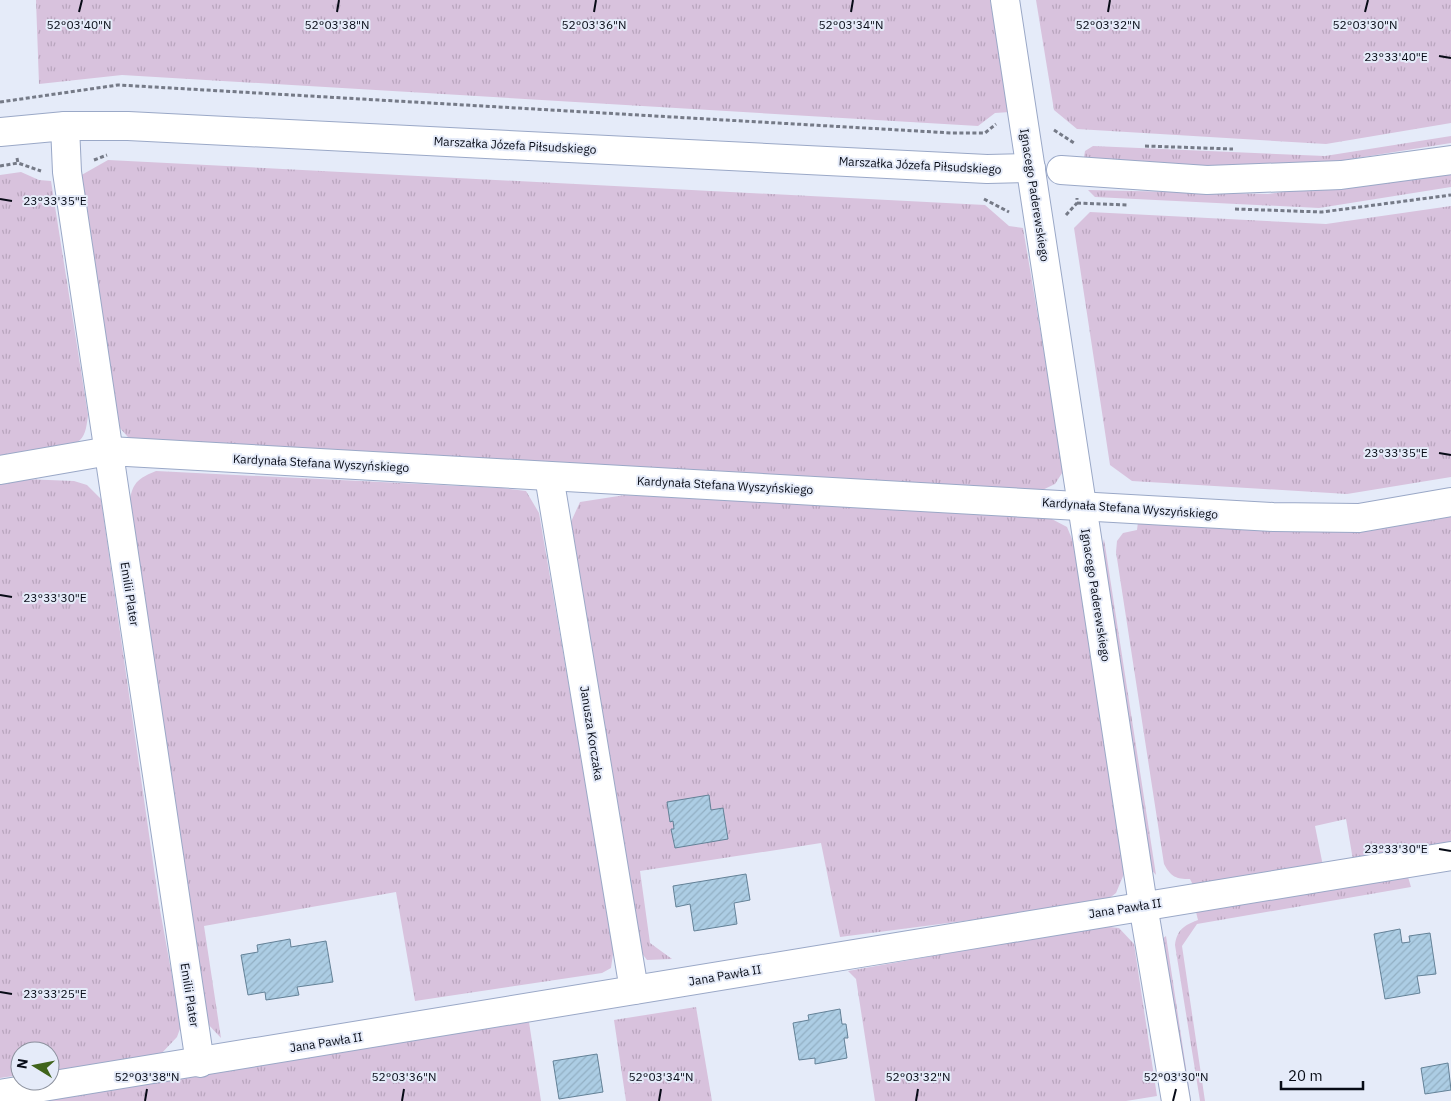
<svg xmlns="http://www.w3.org/2000/svg" width="1451" height="1101" viewBox="0 0 1451 1101" font-family="'IBM Plex Sans',sans-serif">
  <style>
    .grass { fill: url(#grass-tufts) }
    .building { fill: url(#building-hatch); stroke: #638197 }
    .lines { fill: none; stroke-linecap: round; stroke-linejoin: round }
    .street-casing { stroke: #9aa8c7; stroke-width: 30 }
    .path { stroke: #757a87; stroke-width: 3; stroke-dasharray: 4 2.5; stroke-linecap: butt }
    .street { stroke: #fff; stroke-width: 28 }
    .ticks { fill: none; stroke: #070b16; stroke-width: 2 }
    .labels { text-anchor: middle; dominant-baseline: central; stroke-width: 4; stroke-linejoin: round; paint-order: stroke }
    .street-label { font-size: 12px; fill: #070b16; stroke: #e5ebf9 }
    .ticks-label { font-size: 12px; text-anchor: middle; fill: #070b16; stroke: #e5ebf9; stroke-width: 4; stroke-linejoin: round; paint-order: stroke }
  </style>
  <defs>
    <pattern id="grass-tufts" width="24" height="20" patternUnits="userSpaceOnUse" patternTransform="scale(1.25)"><rect width="24" height="20" fill="#d8c2dd"/><path d="M3 7l-1-3M5 7V3M7 7l1-3M15 17l-1-3M17 17v-4M19 17l1-3" fill="none" stroke="#b8a5bd"/></pattern>
    <pattern id="building-hatch" width="6" height="6" patternUnits="userSpaceOnUse" patternTransform="scale(1.25)"><rect width="6" height="6" fill="#accde4"/><path d="M-1 1l2-2M0 6l6-6M5 7l2-2" fill="none" stroke="#92afc3"/></pattern>
  </defs>
  <rect width="100%" height="100%" fill="#e5ebf9"/>
  <g class="grass">
    <polygon points="36,0 990,0 1010,112 995,113 978,126 122,75 39,84"/>
    <polygon points="1036,0 1451,0 1451,123 1326,144 1077,129 1054,110"/>
    <polygon points="1451,136 1451,143 1332,162 1262,170 1083,163 1085,151 1093,146 1325,156"/>
    <polygon points="108,160 985,205 1009,226 1023,228 1064,470 1055,484 1034,494 135,445 119,427 78,177"/>
    <polygon points="1451,168 1451,187 1319,208 1095,197 1088,190 1268,194"/>
    <path d="M 21,172 L 39,180 L 51,181 L 88,415 C 87,423 86,435 80,440 C 65,453 20,455 0,458 L 0,175 Z"/>
    <polygon points="1451,206 1451,477 1347,494 1132,481 1110,465 1074,228 1090,212 1326,224"/>
    <path d="M 156,471 L 502,488 L 526,491 L 539,513 L 614,947 L 611,968 L 602,973 L 415,1001 L 396,892 L 204,926 L 221,1038 L 206,1022 L 128,510 C 132,486 133,480 156,471 Z"/>
    <polygon points="23,479 74,481 87,485 101,499 159,904 181,1026 177,1037 159,1056 50,1071 50,1051 20,1051 20,1075 0,1078 0,483"/>
    <polygon points="625,495 1048,517 1067,527 1077,551 1126,869 1116,893 1103,903 840,937 821,843 640,871 650,943 672,959 647,960 638,948 570,524 580,502"/>
    <path d="M 1451,515 L 1451,845 L 1353,860 L 1346,819 L 1315,826 L 1323,866 L 1193,885 L 1190,879 C 1176,879 1171,877 1164,864 L 1116,552 L 1117,541 L 1123,533 L 1137,530 L 1138,522 Z"/>
    <polygon points="1104,539 1156,875 1149,867 1100,556"/>
    <path d="M 1408,877 L 1411,887 L 1197,924 L 1182,946 L 1205,1101 L 1200,1101 L 1175,945 C 1177,930 1184,925 1198,920 L 1196,912 Z"/>
    <polygon points="1101,926 1119,928 1134,944 1157,1096 1126,1101 875,1101 856,979 848,971"/>
    <polygon points="1166,936 1191,1101 1185,1101 1162,939"/>
    <polygon points="696,1007 712,1101 626,1101 614,1020"/>
    <polygon points="529,1022 541,1101 36,1101"/>
  </g>
  <g class="building">
    <polygon points="709,795 711,810 723,808 728,839 675,848 671,829 674,829 673,821 670,822 667,802"/>
    <polygon points="746,874 750,900 734,903 737,924 694,931 690,904 676,907 673,886"/>
    <polygon points="1400,929 1402,943 1410,942 1409,936 1430,933 1436,974 1417,976 1420,993 1385,999 1374,934"/>
    <polygon points="290,939 291,947 326,941 333,982 297,987 299,995 266,1000 265,992 248,995 241,955 258,952 257,945"/>
    <polygon points="840,1009 842,1024 846,1024 848,1038 844,1038 847,1058 815,1064 815,1058 799,1060 793,1023 809,1020 808,1015"/>
    <polygon points="597,1054 603,1092 559,1099 553,1061"/>
    <polygon points="1448,1063 1451,1090 1425,1094 1421,1068"/>
  </g>
  <g class="lines">
    <g class="street-casing">
      <g id="street">
        <polyline points="1005,0 1143,905 1176,1101"/>
        <polyline points="65,126 67,172 200,1063"/>
        <polyline points="0,132 65,126 128,126 987,169 1031,168"/>
        <polyline points="1061,170 1207,180 1341,175 1451,160"/>
        <polyline points="0,470 109,451 1273,517 1359,518 1451,502"/>
        <polyline points="549,476 634,990"/>
        <path d="M 0,1094 C 484,1019 967,933 1451,856"/>
      </g>
    </g>
    <g class="path">
      <polyline points="0,102 118,85 951,133 985,133 996,124"/>
      <polyline points="1054,130 1074,143"/>
      <polyline points="1145,146 1233,149"/>
      <polyline points="17,158 18,163 41,171"/>
      <polyline points="94,160 107,155"/>
      <polyline points="0,166 18,163"/>
      <polyline points="984,199 1009,212"/>
      <polyline points="1077,203 1129,205"/>
      <polyline points="1235,209 1322,212 1451,195"/>
      <polyline points="1066,215 1077,203 1077,198"/>
    </g>
    <use href="#street" class="street"/>
  </g>
  <path class="ticks" d="M 79,12 L 82,0M 337,12 L 339,0M 594,12 L 596,0M 851,12 L 853,0M 1108,12 L 1110,0M 1365,12 L 1368,0M 1439,56 L 1451,58M 0,199 L 12,201M 1439,453 L 1451,455M 0,595 L 12,597M 1439,849 L 1451,851M 0,992 L 12,994M 145,1101 L 147,1089M 402,1101 L 404,1089M 659,1101 L 661,1089M 916,1101 L 918,1089M 1173,1101 L 1176,1089"/>
  <g class="labels">
    <g class="street-label">
      <text transform="translate(515 145) rotate(3)">Marszałka Józefa Piłsudskiego</text>
      <text transform="translate(920 165) rotate(3)">Marszałka Józefa Piłsudskiego</text>
      <text transform="translate(1035 195) rotate(81)">Ignacego Paderewskiego</text>
      <text transform="translate(321 463) rotate(3)">Kardynała Stefana Wyszyńskiego</text>
      <text transform="translate(725 485) rotate(3)">Kardynała Stefana Wyszyńskiego</text>
      <text transform="translate(1130 508) rotate(4)">Kardynała Stefana Wyszyńskiego</text>
      <text transform="translate(130 594) rotate(81)">Emilii Plater</text>
      <text transform="translate(1096 595) rotate(81)">Ignacego Paderewskiego</text>
      <text transform="translate(592 733) rotate(81)">Janusza Korczaka</text>
      <text transform="translate(1125 908) rotate(-9)">Jana Pawła II</text>
      <text transform="translate(725 975) rotate(-10)">Jana Pawła II</text>
      <text transform="translate(190 995) rotate(81)">Emilii Plater</text>
      <text transform="translate(326 1042) rotate(-9)">Jana Pawła II</text>
    </g>
  </g>
  <g class="ticks-label">
    <text x="79" y="29">52°03'40"N</text>
    <text x="337" y="29">52°03'38"N</text>
    <text x="594" y="29">52°03'36"N</text>
    <text x="851" y="29">52°03'34"N</text>
    <text x="1108" y="29">52°03'32"N</text>
    <text x="1365" y="29">52°03'30"N</text>
    <text x="1396" y="61">23°33'40"E</text>
    <text x="55" y="205">23°33'35"E</text>
    <text x="1396" y="457">23°33'35"E</text>
    <text x="55" y="602">23°33'30"E</text>
    <text x="1396" y="853">23°33'30"E</text>
    <text x="55" y="998">23°33'25"E</text>
    <text x="147" y="1081">52°03'38"N</text>
    <text x="404" y="1081">52°03'36"N</text>
    <text x="661" y="1081">52°03'34"N</text>
    <text x="918" y="1081">52°03'32"N</text>
    <text x="1176" y="1081">52°03'30"N</text>
  </g>
  <g transform="translate(35 1066) rotate(280)"><circle r="24" fill="#e5ebf9" stroke="#8c919e"/>
  <path d="M0-4L9 19L0 12L-9 19Z" fill="#40641b"/>
  <text y="-8" font-size="14" font-weight="bold" text-anchor="middle" fill="#070b16">N</text>
  </g>
  <path d="M1281 1081v8h82v-8" fill="none" stroke="#070b16" stroke-width="2.5"/>
  <text x="1288" y="1081" font-size="15" fill="#070b16" stroke="#e5ebf9" stroke-width="4" paint-order="stroke">20 m</text>
</svg>
